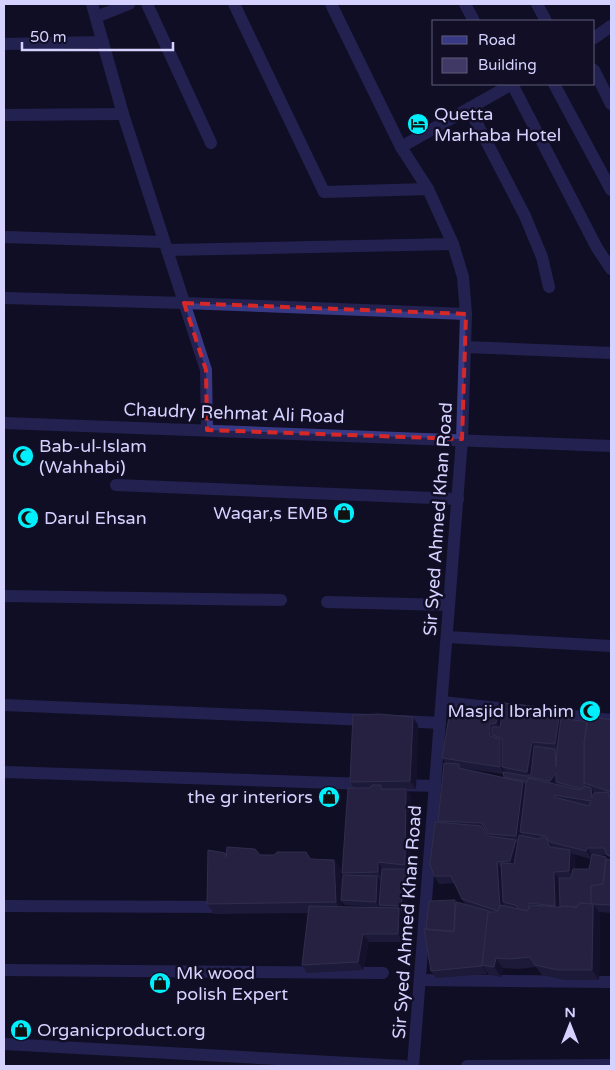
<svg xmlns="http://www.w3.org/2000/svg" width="615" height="1070" viewBox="0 0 615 1070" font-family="'Varela Round',sans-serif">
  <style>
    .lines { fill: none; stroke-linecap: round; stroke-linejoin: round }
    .minor { stroke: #383985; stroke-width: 12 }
    .tertiary { stroke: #383985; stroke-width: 12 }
    .wall { fill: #2e2753; fill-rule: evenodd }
    .shaded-wall { fill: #1b1539 }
    .building { fill: #403965; stroke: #57517e; fill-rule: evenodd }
    .marked { fill: none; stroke: #d62828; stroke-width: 4; stroke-dasharray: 10 6; stroke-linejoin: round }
    .labels { text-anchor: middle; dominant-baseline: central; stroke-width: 5; stroke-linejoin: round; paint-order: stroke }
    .poi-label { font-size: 18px; fill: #d5d2ff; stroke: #110e25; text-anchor: start }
    .street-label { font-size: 18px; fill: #d5d2ff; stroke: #110e25 }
  </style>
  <rect width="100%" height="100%" fill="#110e25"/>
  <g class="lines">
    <g class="minor">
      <polyline points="92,4 123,114 206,370 207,430"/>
      <polyline points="147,4 211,143"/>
      <polyline points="234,4 324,192 428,189"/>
      <polyline points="465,4 474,21"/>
      <polyline points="537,4 546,21"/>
      <polyline points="96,17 129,4"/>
      <polyline points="4,44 103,42"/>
      <polyline points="594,70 611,104"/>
      <polyline points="512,84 597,248 611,269"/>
      <polyline points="554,84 611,190"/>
      <polyline points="469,108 525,216 542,257 549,287"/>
      <polyline points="4,115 123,114"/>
      <polyline points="4,237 164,242"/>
      <polyline points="167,250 453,244"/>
      <polyline points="4,298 184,303 466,314"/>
      <polyline points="465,347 611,353"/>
      <polyline points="116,485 458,499"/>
      <polyline points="4,596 281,600"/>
      <polyline points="327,602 449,605"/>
      <polyline points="447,637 611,646"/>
      <polyline points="442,702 611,720"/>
      <polyline points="4,705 368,720"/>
      <polyline points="401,721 440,723"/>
      <polyline points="4,772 366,784"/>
      <polyline points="399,785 435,786"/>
      <polyline points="4,906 224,907"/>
      <polyline points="4,970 383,973"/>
      <polyline points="420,980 611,982"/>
      <polyline points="4,1044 404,1066"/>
      <polyline points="413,1066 462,439"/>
      <polyline points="467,1066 611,1065"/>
    </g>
    <g class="tertiary">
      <polyline points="331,4 401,147 428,189 453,244 463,277 466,314 462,439"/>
      <polyline points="594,38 611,26"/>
      <polyline points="401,147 512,84"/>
      <polyline points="4,423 611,446"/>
    </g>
  </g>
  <g class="wall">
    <path d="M 451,705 L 501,720 L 537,716 L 561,722 L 587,723 L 611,720 L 611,913 L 599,912 L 600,914 L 599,980 L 565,980 L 542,975 L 536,967 L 517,969 L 503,968 L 501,977 L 489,975 L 487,972 L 487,974 L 436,978 L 431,971 L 426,929 L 457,902 L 465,904 L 462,899 L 455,883 L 439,884 L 434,876 L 439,823 L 438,821 L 446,763 L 442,758 ZM 462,768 L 503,774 L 504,777 ZM 485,831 L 486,831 L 490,837 L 488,836 ZM 573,854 L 591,859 L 589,869 L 575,869 L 575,858 ZM 607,855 L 611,860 L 599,856 Z"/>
    <path d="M 418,725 L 416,789 L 384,789 L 406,789 L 411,797 L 410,873 L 409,873 L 410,875 L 405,912 L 402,911 L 405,916 L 403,942 L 369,942 L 363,970 L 307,973 L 302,965 L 309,913 L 214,914 L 207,904 L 226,854 L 274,855 L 306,852 L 311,859 L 334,860 L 341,870 L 342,890 L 343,875 L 342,873 L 354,788 L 350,782 ZM 342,902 L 345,905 L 374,907 L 342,907 Z"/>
  </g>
  <g class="shaded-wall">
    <polygon points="498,715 503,722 501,730 496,723"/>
    <polygon points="413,717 418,725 416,789 410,781"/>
    <polygon points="559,718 564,726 561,752 555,744"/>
    <polygon points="490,724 496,732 492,735 495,739 490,736"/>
    <polygon points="500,739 506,747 502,767 506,772 505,775 500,767"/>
    <polygon points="532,742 537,750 531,778 527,772"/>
    <polygon points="556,773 556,782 557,783 554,787 550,781"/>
    <polygon points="523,782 528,789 520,832 522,835 521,843 516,836"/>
    <polygon points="591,788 597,796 592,798"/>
    <polygon points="406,789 411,797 410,873 405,865"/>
    <polygon points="546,837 551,845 555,854 550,847"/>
    <polygon points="516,840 521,848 515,869 510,861"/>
    <polygon points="587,848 593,856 592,859 586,851"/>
    <polygon points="570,850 575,858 574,879 569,871"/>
    <polygon points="334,860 341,870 342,900 341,900 342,902 342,912 336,902"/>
    <polygon points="378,862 383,870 383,880 378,872"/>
    <polygon points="497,862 502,870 503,902 504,904 505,920 500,912"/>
    <polygon points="407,869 410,875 405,912 401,906"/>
    <polygon points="554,872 560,880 560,914 555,906"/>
    <polygon points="377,876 381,881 379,905 379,908 376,902"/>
    <polygon points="594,904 600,914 599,980 592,970"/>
    <polygon points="399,908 405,916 403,942 398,934"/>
    <polygon points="489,911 494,919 482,965 487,972 487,974 482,966"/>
    <polygon points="363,934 369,942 363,970 358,962"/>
    <polygon points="496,958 503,968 501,977 494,967"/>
  </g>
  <g class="building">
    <polygon points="504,703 530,706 535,716 559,718 555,744 532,742 527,772 502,767 502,738 492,735 492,727 500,727"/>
    <polygon points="451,705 498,715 496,723 490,724 490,736 500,739 500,767 442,758"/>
    <polygon points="379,714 413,717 410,781 350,782 353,715"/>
    <polygon points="588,716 611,720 611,792 584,783 584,743"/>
    <polygon points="561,718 587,722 584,743 584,787 582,789 556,782 556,773 550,781 529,777 527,782 504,777 503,772 527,776 531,774 534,746 555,749 556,767 557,749"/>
    <polygon points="444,763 459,764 459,768 523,782 516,836 488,834 482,823 438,821"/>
    <path d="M 529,778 L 580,790 L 586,786 L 591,788 L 592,798 L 594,793 L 608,792 L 611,800 L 611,856 L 607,855 L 604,848 L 587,848 L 586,851 L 550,842 L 546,837 L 550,847 L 570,850 L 569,871 L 554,872 L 555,906 L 529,903 L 529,908 L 527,911 L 519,909 L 515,905 L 503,902 L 501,863 L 514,864 L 519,835 L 538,839 L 545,836 L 520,832 L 526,783 ZM 554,795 L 591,801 L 589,806 L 554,797 Z"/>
    <polygon points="372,785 381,785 381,789 406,789 405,865 378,862 378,872 342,873 348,788 370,788"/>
    <polygon points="435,822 481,826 488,836 516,840 510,861 497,862 500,907 498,911 462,899 451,876 434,876 430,864"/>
    <polygon points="227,847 255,849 260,855 274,855 277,852 306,852 310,859 334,860 336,902 207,904 208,850 225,853 226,857"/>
    <polygon points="592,854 606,857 603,884 591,886 591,904 580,903 577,906 571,907 567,906 560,907 559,878 571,878 573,869 589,869"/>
    <polygon points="606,859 611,860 611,905 591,904 591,886 603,884"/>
    <polygon points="382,869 407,869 401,906 379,905"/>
    <polygon points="343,875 377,876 376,902 341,900"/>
    <polygon points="455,900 454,931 426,929 429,901"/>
    <polygon points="456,902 489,911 482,966 431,971 424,929 454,932"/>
    <polygon points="580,903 593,904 592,970 558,970 535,965 530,957 510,959 496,958 494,967 482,965 488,912 497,912 501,905 527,911 531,905 557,907 567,906 576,908"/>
    <polygon points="309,906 399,908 398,934 363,934 358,962 302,965"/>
  </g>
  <path d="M0 0H615V1070H0ZM 184,303 L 466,314 L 462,439 L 207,430 L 206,370 Z" fill="#110e25" fill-opacity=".55" fill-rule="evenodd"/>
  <path class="marked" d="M 184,303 L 466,314 L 462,439 L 207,430 L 206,370 Z"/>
  <defs>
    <g id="hotel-disc" transform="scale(1.125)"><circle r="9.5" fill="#00effd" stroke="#110e25"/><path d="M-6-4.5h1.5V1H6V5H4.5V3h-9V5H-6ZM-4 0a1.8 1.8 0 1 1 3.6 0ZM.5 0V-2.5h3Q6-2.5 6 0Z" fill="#111"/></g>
    <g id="mosque-disc" transform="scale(1.125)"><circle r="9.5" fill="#00effd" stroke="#110e25"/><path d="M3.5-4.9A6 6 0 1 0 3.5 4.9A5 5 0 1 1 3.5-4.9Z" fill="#111"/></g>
    <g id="shop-disc" transform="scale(1.125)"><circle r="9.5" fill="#00effd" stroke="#110e25"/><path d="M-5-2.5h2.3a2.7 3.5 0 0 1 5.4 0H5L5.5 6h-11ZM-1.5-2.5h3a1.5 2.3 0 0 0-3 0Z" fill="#111"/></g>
  </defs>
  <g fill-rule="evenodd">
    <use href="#hotel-disc" x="418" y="124"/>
    <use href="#mosque-disc" x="23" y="456"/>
    <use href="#shop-disc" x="344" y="513"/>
    <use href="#mosque-disc" x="28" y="518"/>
    <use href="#mosque-disc" x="590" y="711"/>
    <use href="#shop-disc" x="329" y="797"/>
    <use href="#shop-disc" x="160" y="983"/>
    <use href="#shop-disc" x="21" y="1030"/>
  </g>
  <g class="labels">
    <g class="poi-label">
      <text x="434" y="114">Quetta<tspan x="434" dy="21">Marhaba Hotel</tspan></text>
      <text x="39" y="446">Bab-ul-Islam<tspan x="39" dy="21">(Wahhabi)</tspan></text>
      <text x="328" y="513" text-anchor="end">Waqar,s EMB</text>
      <text x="44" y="518">Darul Ehsan</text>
      <text x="574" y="711" text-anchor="end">Masjid Ibrahim</text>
      <text x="313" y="797" text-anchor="end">the gr interiors</text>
      <text x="176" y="973">Mk wood<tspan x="176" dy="21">polish Expert</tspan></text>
      <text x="37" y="1030">Organicproduct.org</text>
    </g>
    <g class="street-label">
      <text transform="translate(234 413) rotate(2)">Chaudry Rehmat Ali Road</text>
      <text transform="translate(438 519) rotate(-86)">Sir Syed Ahmed Khan Road</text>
      <text transform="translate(407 922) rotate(-86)">Sir Syed Ahmed Khan Road</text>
    </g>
  </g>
  <rect width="615" height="1070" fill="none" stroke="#d5d2ff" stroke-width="10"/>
  <rect x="432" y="20" width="162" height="65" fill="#110e25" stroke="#5f5c7c"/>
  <rect x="442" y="36" width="25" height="8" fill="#383985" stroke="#5f5c7c"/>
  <text x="478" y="45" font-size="15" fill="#d5d2ff">Road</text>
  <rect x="442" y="58" width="25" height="15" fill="#403965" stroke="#5f5c7c"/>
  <text x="478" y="70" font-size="15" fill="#d5d2ff">Building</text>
  <g transform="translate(570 1025)" stroke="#110e25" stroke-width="4" paint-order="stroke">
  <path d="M0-4L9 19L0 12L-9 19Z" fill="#d5d2ff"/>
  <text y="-8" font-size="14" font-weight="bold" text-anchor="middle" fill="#d5d2ff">N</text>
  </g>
  <path d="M22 42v8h151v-8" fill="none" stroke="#d5d2ff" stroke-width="2.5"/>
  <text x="30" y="42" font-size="15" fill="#d5d2ff" stroke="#110e25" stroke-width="4" paint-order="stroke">50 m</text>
</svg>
